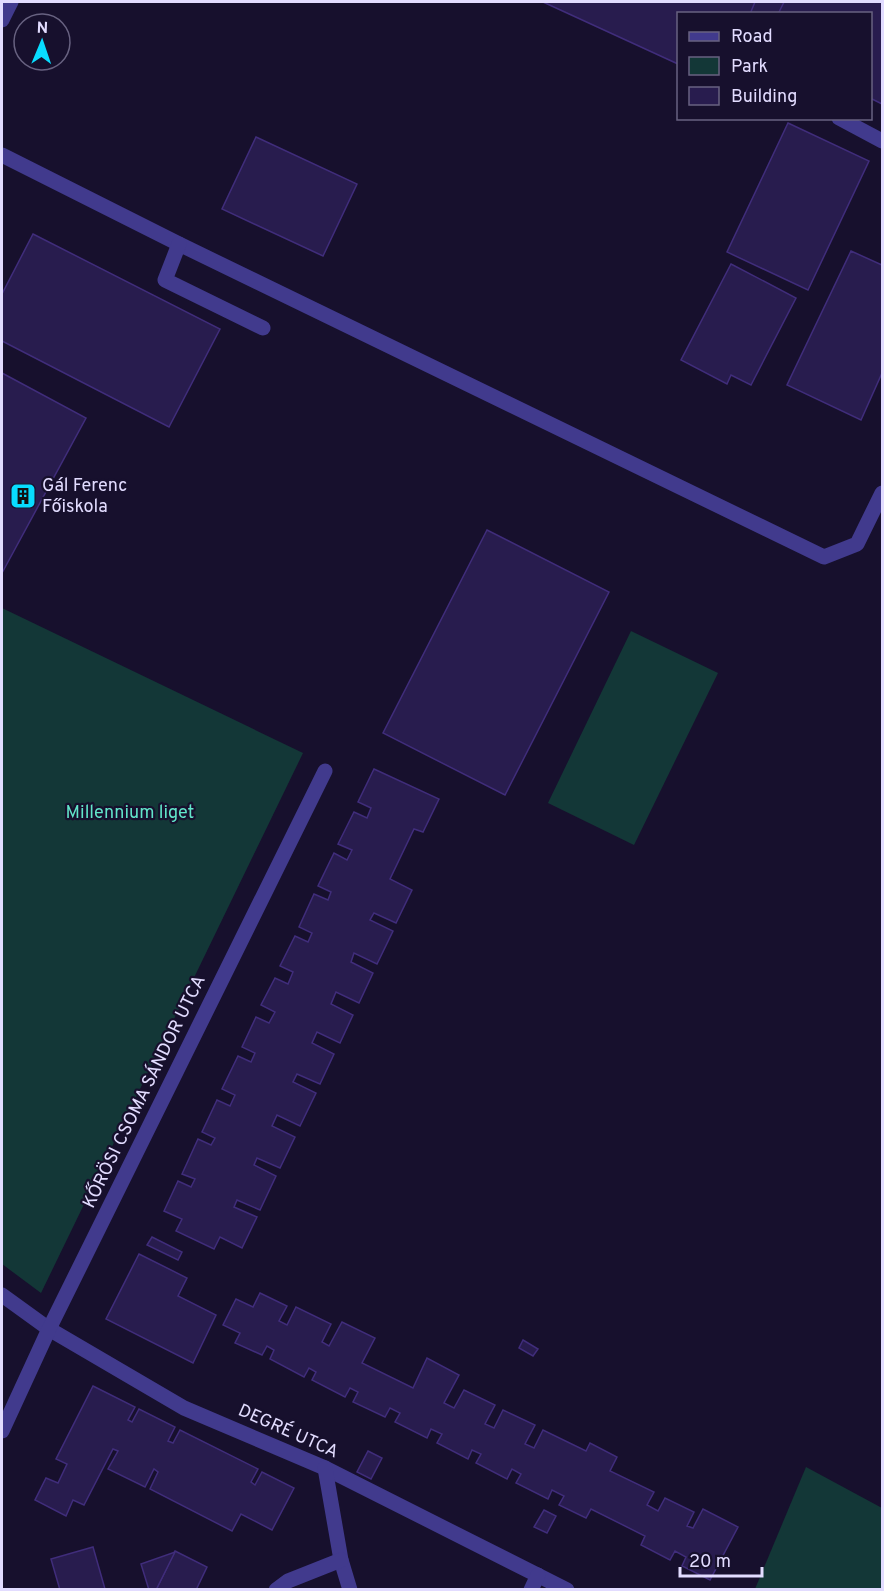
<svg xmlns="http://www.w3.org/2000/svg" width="884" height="1591" viewBox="0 0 884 1591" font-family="Overpass,sans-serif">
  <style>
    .green { fill: #133737 }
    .building { fill: #281c4e; stroke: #402d7b; stroke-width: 1.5 }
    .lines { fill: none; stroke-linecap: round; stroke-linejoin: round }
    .service { stroke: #413a8d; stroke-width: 15 }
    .minor { stroke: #413a8d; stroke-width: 15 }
    .labels { text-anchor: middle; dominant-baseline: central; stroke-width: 4.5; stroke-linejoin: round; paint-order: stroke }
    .poi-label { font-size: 18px; fill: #e2dcff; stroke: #17102d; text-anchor: start }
    .park-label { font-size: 18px; fill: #62e5ca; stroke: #17102d }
    .street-label { font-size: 18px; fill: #e2dcff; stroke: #17102d }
  </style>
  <rect width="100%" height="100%" fill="#17102d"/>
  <g class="green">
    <polygon points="2,608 303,753 41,1293 2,1264"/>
    <polygon points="631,631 718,673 634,845 548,803"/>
    <polygon points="806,1467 882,1508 882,1589 755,1589"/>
  </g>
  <g class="building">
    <polygon points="543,2 882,2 882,104 870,98 870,14 678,14 678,64"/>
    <polygon points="755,2 784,2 778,14 750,14"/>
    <polygon points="788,123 869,161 808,290 727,252"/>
    <polygon points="256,137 357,184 323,256 222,209"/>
    <polygon points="33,234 220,329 169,427 2,341 2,294"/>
    <polygon points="851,251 882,265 882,373 861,420 787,385"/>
    <polygon points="731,264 796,298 751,385 731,375 727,384 681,360"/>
    <polygon points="2,373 86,418 2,573"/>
    <polygon points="487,530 609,592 505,795 383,733"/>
    <polygon points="374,769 439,799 423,832 414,829 390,879 412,890 396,923 374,913 370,920 393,931 377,964 354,953 351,962 373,973 359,1003 336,992 331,1004 353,1015 340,1043 317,1032 312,1043 334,1054 320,1084 297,1074 293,1082 316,1093 300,1126 277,1115 272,1126 295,1137 280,1168 257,1158 254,1165 276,1176 260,1210 237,1200 234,1207 257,1217 242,1248 220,1237 214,1249 176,1231 182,1219 164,1211 178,1181 191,1187 195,1179 182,1174 198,1139 211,1145 215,1138 202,1132 217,1100 230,1106 235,1095 222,1089 238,1056 251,1062 255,1053 242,1047 256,1017 269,1023 275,1012 261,1005 275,978 288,984 293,972 280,966 295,936 308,942 312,933 299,927 314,894 328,900 331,892 318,886 334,853 347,860 352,850 338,844 354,812 367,818 371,808 358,802"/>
    <polygon points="152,1237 182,1252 178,1260 147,1245"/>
    <polygon points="139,1254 187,1278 178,1296 216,1315 193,1363 106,1319"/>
    <polygon points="260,1293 287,1306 279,1321 287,1325 296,1307 331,1324 322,1342 329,1346 342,1322 375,1338 362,1363 413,1388 427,1358 459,1375 444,1403 454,1408 464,1390 495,1405 485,1424 494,1428 503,1410 535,1425 525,1444 534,1448 543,1430 586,1451 590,1443 617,1457 610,1471 654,1492 647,1505 658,1511 665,1498 694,1512 687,1526 693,1528 703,1509 738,1527 710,1580 682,1566 686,1557 675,1551 670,1560 641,1545 645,1536 591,1509 586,1518 559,1505 564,1496 552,1490 548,1499 516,1483 521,1474 512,1469 507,1479 476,1463 481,1454 472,1450 468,1459 437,1443 442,1434 431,1429 427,1438 395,1422 400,1413 390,1408 385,1417 353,1402 358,1392 350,1388 345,1397 312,1380 316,1372 309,1368 304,1377 270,1359 274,1350 267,1346 262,1355 235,1343 240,1333 223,1325 236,1299 253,1307"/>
    <polygon points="523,1340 538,1349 533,1356 519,1348"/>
    <polygon points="93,1386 135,1407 128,1420 132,1422 139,1409 175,1427 168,1441 173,1443 180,1430 258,1469 251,1482 255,1485 262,1472 294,1488 272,1530 241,1514 232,1531 150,1489 158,1472 154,1469 145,1487 108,1469 118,1451 113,1449 84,1505 73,1500 66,1516 35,1500 46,1478 58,1483 67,1464 56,1459"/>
    <polygon points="368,1451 382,1458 371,1479 357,1472"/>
    <polygon points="544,1510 556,1516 547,1533 534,1527"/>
    <polygon points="93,1547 105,1589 60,1590 51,1559"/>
    <polygon points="175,1551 207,1567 196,1590 156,1590"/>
    <polygon points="175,1552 156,1590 149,1590 141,1564"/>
  </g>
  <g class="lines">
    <g class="service">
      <polyline points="2,20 11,2"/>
      <polyline points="839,118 882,141"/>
      <polyline points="2,155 179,244 824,557 857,544 882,493"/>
      <polyline points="179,244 165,280 263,328"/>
    </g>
    <g class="minor">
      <polyline points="2,1295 49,1329 184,1408 325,1468 567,1590"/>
      <polyline points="2,1431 49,1329 325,771"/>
      <polyline points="325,1468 341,1560 350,1590"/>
      <polyline points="276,1590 288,1581 341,1560"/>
      <polyline points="531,1590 538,1575"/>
    </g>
  </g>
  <defs>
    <g id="building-square" transform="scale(1.35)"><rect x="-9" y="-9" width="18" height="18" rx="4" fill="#08dcff" stroke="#17102d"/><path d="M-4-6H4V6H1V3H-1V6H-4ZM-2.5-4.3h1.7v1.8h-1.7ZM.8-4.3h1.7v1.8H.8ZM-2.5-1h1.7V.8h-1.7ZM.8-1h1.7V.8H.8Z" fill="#111"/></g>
  </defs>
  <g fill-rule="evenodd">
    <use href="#building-square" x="23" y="496"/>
  </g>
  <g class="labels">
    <g class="poi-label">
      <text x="42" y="486">Gál Ferenc<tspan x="42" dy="21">Főiskola</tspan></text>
    </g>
    <g class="park-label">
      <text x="130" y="813">Millennium liget</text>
    </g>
    <g class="street-label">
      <text transform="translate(145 1092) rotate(-64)">KŐRÖSI CSOMA SÁNDOR UTCA</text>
      <text transform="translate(288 1432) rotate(24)">DEGRÉ UTCA</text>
    </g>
  </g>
  <rect width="884" height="1591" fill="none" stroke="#e2dcff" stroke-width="6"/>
  <rect x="677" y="12" width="195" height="108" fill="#17102d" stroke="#686281" stroke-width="1.5"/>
  <rect x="689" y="32" width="30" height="9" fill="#413a8d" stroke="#686281" stroke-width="1.5"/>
  <text x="731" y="42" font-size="18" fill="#e2dcff">Road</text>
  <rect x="689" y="57" width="30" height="18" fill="#133737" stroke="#686281" stroke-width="1.5"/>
  <text x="731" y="72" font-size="18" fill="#e2dcff">Park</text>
  <rect x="689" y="87" width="30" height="18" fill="#281c4e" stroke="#686281" stroke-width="1.5"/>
  <text x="731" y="102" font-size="18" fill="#e2dcff">Building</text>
  <g transform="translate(42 42) rotate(2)"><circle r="28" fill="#17102d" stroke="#686281" stroke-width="1.5"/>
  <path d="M0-4.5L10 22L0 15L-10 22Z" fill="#08dcff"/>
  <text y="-9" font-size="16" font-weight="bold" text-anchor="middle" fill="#e2dcff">N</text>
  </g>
  <path d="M680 1567v9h82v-9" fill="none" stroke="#e2dcff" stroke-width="3"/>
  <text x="689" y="1567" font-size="18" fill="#e2dcff" stroke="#17102d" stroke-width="4.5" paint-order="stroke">20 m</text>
</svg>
